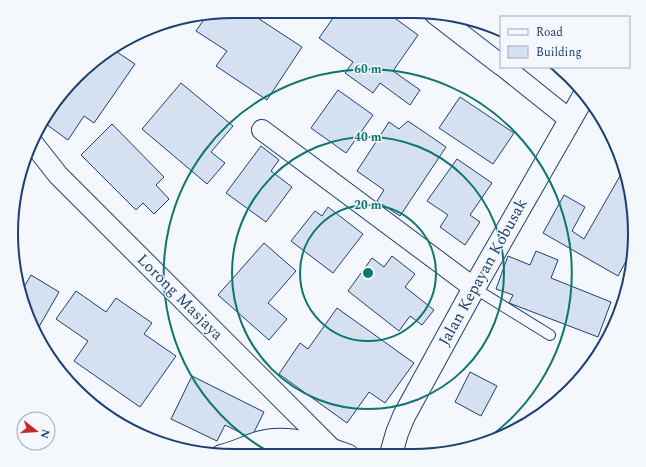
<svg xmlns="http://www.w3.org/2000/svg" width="646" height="467" viewBox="0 0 646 467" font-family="Spectral,serif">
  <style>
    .building { fill: #d5e0f0; stroke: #1d3f73 }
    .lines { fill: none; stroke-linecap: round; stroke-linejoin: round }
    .lane-casing { stroke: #1d3f73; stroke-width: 12 }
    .street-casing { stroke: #1d3f73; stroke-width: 22 }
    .secondary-casing { stroke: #1d3f73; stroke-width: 24 }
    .lane { stroke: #f4f7fb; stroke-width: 10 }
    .street { stroke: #f4f7fb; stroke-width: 20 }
    .secondary { stroke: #f4f7fb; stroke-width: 22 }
    .ring { fill: none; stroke: #0f766e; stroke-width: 2 }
    .labels { text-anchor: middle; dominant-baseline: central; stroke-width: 3; stroke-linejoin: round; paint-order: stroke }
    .street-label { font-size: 16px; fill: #1d3f73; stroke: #f4f7fb }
    .rim { fill: none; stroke: #1d3f73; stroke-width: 2 }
    .centre { fill: #0f766e; stroke: #f4f7fb; stroke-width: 2 }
    .ring-label { font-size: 12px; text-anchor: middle; font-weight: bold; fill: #0f766e; stroke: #f4f7fb; stroke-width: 3; stroke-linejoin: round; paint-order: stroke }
  </style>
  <rect width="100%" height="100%" fill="#f4f7fb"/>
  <g class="building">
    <polygon points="234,11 247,11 302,47 267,100 216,66 227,51 196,31 207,15"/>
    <polygon points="338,11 385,11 418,35 393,71 420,90 410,105 380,83 373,93 345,73 353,62 319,38"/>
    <polygon points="111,48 135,64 94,123 84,116 68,140 43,122 66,87"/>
    <polygon points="181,83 233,126 211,152 225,163 207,184 142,129"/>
    <polygon points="338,90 373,115 346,153 311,128"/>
    <polygon points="460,97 514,133 493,164 439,128"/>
    <polygon points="408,121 446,147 400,216 377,201 384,190 357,171 389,122 399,129"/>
    <polygon points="112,124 164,177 156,185 169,199 154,214 143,203 136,210 81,155"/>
    <polygon points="261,146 279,160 271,171 292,187 266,222 226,193"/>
    <polygon points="457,159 492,183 470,215 480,222 465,245 440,227 448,215 427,201"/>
    <polygon points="620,176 628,181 632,250 618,276 543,233 564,195 585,207 572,231 584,239"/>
    <polygon points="328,207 363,234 333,273 291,241 315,211 322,216"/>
    <polygon points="264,243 296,271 268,303 287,319 269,340 218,295"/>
    <polygon points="536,251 558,260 551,278 611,302 598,337 509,303 513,295 496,289 508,256 530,265"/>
    <polygon points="392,256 415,274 405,287 434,310 422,325 410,316 399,331 348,291 372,258 384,267"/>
    <polygon points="31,275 59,292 36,332 28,318 21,292"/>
    <polygon points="76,291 106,312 116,298 152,323 144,334 176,356 140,407 74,361 88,341 56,319"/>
    <polygon points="337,308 414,363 385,403 369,392 347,423 279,374 300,343 308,349"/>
    <polygon points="470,372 497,386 481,416 455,402"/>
    <polygon points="192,376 264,412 251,438 225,425 217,441 171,419"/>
  </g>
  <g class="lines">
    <g class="lane-casing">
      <polyline id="lane" points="474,288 550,335"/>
    </g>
    <g class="street-casing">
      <g id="street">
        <polyline points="435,14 501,65"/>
        <polyline points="504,67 569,119"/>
        <polyline points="262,130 474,288"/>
        <polyline points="32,142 58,175 332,449"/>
        <path d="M 221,455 C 235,452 248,445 261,441 C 291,434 322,445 349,455"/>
      </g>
    </g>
    <g class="secondary-casing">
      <polyline id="secondary" points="391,454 397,433 404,416 474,288 585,94"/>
    </g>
    <use href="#lane" class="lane"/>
    <use href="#street" class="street"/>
    <use href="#secondary" class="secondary"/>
  </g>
  <g class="ring">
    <circle cx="368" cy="273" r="68"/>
    <circle cx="368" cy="273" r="136"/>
    <path d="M275 455A204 204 0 1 1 481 443"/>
  </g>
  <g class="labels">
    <g class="street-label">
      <text transform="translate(483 272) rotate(-61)">Jalan Kepayan Kobusak</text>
      <text transform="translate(180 297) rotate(45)">Lorong Masjaya</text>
    </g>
  </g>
  <path d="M0 0H646V467H0ZM233 18H413A215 215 0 0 1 628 233V234A215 215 0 0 1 413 449H233A215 215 0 0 1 18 234V233A215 215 0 0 1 233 18Z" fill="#f4f7fb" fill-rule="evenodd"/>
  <path class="rim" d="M233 18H413A215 215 0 0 1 628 233V234A215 215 0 0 1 413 449H233A215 215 0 0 1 18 234V233A215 215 0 0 1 233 18Z"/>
  <circle cx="368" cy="273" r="6" class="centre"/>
  <g class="ring-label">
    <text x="368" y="73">60 m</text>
    <text x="368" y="141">40 m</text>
    <text x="368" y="209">20 m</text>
  </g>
  <rect x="500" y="16" width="130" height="52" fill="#f4f7fb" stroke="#9eadc5"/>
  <rect x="508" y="29" width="20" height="6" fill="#f4f7fb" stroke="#9eadc5"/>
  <text x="536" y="36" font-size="12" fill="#1d3f73">Road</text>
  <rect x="508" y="46" width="20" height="12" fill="#d5e0f0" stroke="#9eadc5"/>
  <text x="536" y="56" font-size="12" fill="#1d3f73">Building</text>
  <g transform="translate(36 431) rotate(107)"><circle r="19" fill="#f4f7fb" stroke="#9eadc5"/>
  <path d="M0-3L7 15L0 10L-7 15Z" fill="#c62828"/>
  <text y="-6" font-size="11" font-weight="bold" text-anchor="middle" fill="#1d3f73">N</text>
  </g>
</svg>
